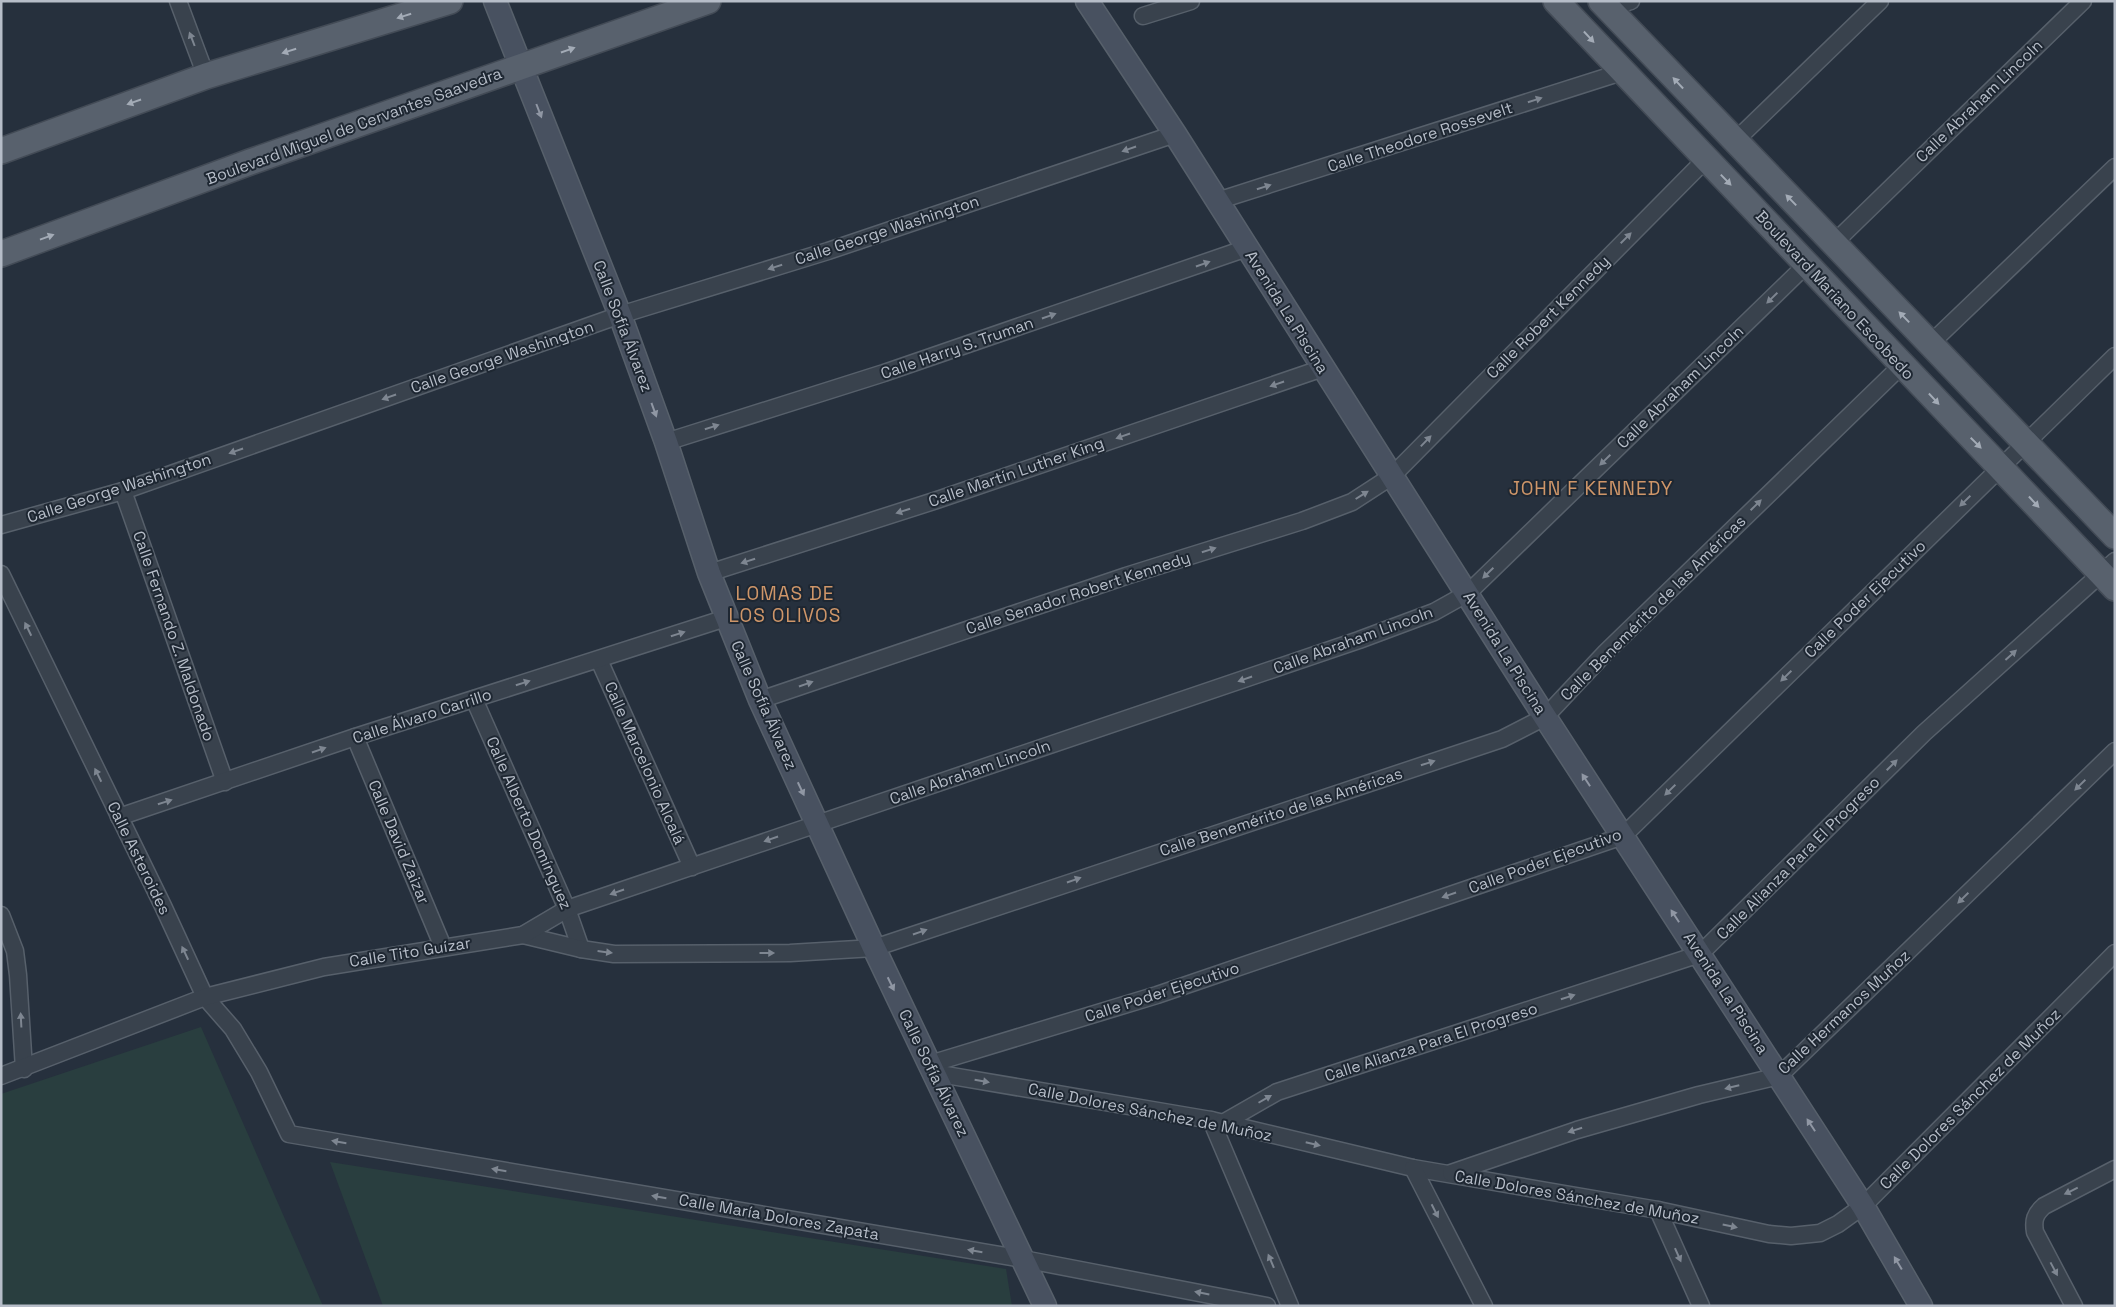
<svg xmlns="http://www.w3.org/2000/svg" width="2116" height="1307" viewBox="0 0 2116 1307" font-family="'Space Grotesk',sans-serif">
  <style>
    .green { fill: #293e3f }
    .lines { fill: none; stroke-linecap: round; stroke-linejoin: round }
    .street-casing { stroke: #57606b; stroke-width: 19 }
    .secondary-casing { stroke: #57606b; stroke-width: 25 }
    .primary-casing { stroke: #434b56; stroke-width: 28 }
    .street { stroke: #39424d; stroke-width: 16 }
    .secondary { stroke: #485160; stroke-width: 22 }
    .primary { stroke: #58616d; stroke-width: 25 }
    .oneway { fill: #a3abb6 }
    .oneway2 { fill: #7e8691 }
    .oneway3 { fill: #9097a4 }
    .labels { text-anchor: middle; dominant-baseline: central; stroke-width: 4; stroke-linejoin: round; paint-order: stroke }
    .street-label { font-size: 16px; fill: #b6bdc8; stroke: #1e2732 }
    .quarter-label { font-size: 19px; letter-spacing: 1px; fill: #cf9669; stroke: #1e2732 }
  </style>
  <rect width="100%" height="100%" fill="#26303d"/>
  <g class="green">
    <polygon points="201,1027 323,1306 1,1306 1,1094"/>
    <polygon points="330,1162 1006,1269 1012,1306 383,1306"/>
  </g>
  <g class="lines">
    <g class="street-casing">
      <g id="street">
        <polyline points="178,1 206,76"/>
        <polyline points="1608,8 1631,1"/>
        <polyline points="1143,16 1191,1"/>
        <polyline points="1734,142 1880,1"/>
        <polyline points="1217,201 1622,72"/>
        <polyline points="1834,243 2083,1"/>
        <polyline points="1930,344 2115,167"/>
        <polyline points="666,442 884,373 1247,248"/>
        <polyline points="123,491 225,782"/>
        <polyline points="1,525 123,491 620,315 828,251 1175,134"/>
        <polyline points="709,573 937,500 1323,368"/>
        <polyline points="1,574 163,906 205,997 233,1029 259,1072 289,1134 1023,1259 1267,1306"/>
        <polyline points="599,660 692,867"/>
        <polyline points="474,699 567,909 581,949"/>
        <polyline points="760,700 1126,576 1302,521 1352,502 1392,476 1706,159"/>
        <polyline points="355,737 443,947"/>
        <polyline points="119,817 355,737 726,618"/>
        <polyline points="1,915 15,951 18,975 24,1069"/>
        <polyline points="523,935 581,949 614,954 790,953 874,948 1502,739 1545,717 1606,652 1902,365"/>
        <polyline points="930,1064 1157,995 1623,836 2115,356"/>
        <polyline points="934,1073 1211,1120 1413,1168 1658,1210 1769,1234 1791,1236 1820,1233 1838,1224 1863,1206 2115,953"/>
        <polyline points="1,1076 205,997 324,967 523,935 567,909 1359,640 1434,612 1468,593 1807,264"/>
        <polyline points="1211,1120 1290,1306"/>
        <polyline points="1223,1123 1277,1092 1700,954 1924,733 2115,561"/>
        <polyline points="1413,1168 1484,1306"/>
        <polyline points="1451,1173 1577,1130 1699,1095 1779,1076 2115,751"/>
        <polyline points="1658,1210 1701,1306"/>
        <path d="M 2074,1306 L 2035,1232 C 2033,1220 2035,1214 2044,1206 L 2115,1169"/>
      </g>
    </g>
    <g class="secondary-casing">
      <g id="secondary">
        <polyline points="495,1 620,315 666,442 709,573 760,700 874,948 1045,1306"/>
        <polyline points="1087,1 1175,134 1545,717 1863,1206 1921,1306"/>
      </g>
    </g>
    <g class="primary-casing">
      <g id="primary">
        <polyline points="1556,1 2115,588"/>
        <polyline points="1601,1 2115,536"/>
        <polyline points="1,151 206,76 450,1"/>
        <polyline points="1,254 250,162 708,1"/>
      </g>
    </g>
    <use href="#street" class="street"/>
    <use href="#secondary" class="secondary"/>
    <use href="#primary" class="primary"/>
  </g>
  <defs><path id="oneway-solid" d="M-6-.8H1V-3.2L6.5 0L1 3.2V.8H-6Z" transform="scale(1.25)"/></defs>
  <g class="oneway">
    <use href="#oneway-solid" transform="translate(404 16) rotate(163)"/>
    <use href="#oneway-solid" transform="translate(1589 37) rotate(47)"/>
    <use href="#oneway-solid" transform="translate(568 50) rotate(-19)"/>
    <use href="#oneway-solid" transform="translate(289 51) rotate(163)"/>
    <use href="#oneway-solid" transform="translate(1678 83) rotate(-133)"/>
    <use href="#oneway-solid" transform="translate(134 102) rotate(161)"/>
    <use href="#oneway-solid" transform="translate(1726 180) rotate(46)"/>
    <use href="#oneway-solid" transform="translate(1791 200) rotate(-134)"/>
    <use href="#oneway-solid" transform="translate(47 237) rotate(-20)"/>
    <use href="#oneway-solid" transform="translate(1904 317) rotate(-134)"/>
    <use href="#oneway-solid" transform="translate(1934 399) rotate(47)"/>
    <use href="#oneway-solid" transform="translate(1976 443) rotate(45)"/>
    <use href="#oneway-solid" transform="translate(2034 502) rotate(47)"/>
  </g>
  <g class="oneway2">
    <use href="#oneway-solid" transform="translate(192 39) rotate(-111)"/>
    <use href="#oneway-solid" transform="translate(1535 100) rotate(-18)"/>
    <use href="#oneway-solid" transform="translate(1129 149) rotate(161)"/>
    <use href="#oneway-solid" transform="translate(1264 187) rotate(-18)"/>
    <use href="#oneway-solid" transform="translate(1626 238) rotate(-45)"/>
    <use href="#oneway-solid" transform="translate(1203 264) rotate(-19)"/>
    <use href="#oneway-solid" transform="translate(775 267) rotate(163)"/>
    <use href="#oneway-solid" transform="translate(1772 298) rotate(136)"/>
    <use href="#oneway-solid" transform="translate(1049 316) rotate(-19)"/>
    <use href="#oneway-solid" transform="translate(1277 384) rotate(161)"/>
    <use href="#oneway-solid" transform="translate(389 397) rotate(161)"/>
    <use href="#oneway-solid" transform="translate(712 427) rotate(-17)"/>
    <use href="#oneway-solid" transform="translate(1123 436) rotate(161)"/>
    <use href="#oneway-solid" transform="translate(1426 441) rotate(-46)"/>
    <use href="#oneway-solid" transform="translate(236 451) rotate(161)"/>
    <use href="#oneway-solid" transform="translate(1605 460) rotate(136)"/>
    <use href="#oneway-solid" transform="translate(1362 495) rotate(-32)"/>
    <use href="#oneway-solid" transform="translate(1965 501) rotate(136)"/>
    <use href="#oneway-solid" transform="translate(1756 505) rotate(-44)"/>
    <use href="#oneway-solid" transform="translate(903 511) rotate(162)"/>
    <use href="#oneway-solid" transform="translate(1209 550) rotate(-17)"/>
    <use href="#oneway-solid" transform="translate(748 561) rotate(162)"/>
    <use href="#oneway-solid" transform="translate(1488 573) rotate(136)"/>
    <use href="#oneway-solid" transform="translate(28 629) rotate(-116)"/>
    <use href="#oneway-solid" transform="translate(678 634) rotate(-18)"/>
    <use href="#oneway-solid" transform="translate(2011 655) rotate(-42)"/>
    <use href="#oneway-solid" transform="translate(1786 676) rotate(136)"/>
    <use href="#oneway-solid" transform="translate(1245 679) rotate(161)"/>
    <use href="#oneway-solid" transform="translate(523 683) rotate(-17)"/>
    <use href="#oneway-solid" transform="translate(806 684) rotate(-19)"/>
    <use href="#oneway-solid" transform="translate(319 750) rotate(-19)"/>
    <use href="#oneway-solid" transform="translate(1428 763) rotate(-18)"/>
    <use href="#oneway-solid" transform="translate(1892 765) rotate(-45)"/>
    <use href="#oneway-solid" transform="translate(98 775) rotate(-116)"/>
    <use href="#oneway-solid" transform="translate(2080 785) rotate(136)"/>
    <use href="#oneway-solid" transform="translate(1670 790) rotate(136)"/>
    <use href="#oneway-solid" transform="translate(165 802) rotate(-18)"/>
    <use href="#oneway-solid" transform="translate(771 839) rotate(161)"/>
    <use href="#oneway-solid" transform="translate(1074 880) rotate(-19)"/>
    <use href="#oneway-solid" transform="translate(617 892) rotate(161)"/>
    <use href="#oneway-solid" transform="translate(1449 895) rotate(161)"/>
    <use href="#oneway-solid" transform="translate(1963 898) rotate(136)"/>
    <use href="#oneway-solid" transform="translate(920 932) rotate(-19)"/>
    <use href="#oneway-solid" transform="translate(605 952) rotate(7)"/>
    <use href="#oneway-solid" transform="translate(185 953) rotate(-115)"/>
    <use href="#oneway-solid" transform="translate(767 953)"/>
    <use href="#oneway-solid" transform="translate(1568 997) rotate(-18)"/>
    <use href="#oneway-solid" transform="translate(21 1020) rotate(-93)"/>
    <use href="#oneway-solid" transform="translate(982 1081) rotate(10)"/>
    <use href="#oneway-solid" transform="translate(1732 1087) rotate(166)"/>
    <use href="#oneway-solid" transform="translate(1265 1099) rotate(-30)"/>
    <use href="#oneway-solid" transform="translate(1575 1130) rotate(162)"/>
    <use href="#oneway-solid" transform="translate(339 1142) rotate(-170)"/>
    <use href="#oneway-solid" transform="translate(1313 1144) rotate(13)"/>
    <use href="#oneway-solid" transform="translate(499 1170) rotate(-170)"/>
    <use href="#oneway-solid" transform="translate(2071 1191) rotate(154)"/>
    <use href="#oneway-solid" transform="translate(659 1197) rotate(-170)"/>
    <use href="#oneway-solid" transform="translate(1435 1211) rotate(63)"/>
    <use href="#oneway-solid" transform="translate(1730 1226) rotate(12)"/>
    <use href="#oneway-solid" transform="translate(975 1251) rotate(-170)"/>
    <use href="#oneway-solid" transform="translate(1678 1255) rotate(66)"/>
    <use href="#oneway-solid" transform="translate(1271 1261) rotate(-113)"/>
    <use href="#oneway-solid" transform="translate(2054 1269) rotate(62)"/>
    <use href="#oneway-solid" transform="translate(1202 1293) rotate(-169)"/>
  </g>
  <g class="oneway3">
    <use href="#oneway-solid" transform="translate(539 111) rotate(69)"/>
    <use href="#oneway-solid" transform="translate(654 410) rotate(70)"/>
    <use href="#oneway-solid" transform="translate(1586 780) rotate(-123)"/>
    <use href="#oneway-solid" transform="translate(801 789) rotate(65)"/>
    <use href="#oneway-solid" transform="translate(1675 916) rotate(-123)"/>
    <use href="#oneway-solid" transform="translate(891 984) rotate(64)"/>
    <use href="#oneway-solid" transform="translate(1811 1125) rotate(-123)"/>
    <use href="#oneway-solid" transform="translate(1898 1263) rotate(-121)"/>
  </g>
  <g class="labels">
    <g class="street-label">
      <text transform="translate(1979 101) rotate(-44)">Calle Abraham Lincoln</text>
      <text transform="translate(354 126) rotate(-20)">Boulevard Miguel de Cervantes Saavedra</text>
      <text transform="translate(1420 137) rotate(-18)">Calle Theodore Rossevelt</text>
      <text transform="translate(887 230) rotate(-18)">Calle George Washington</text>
      <text transform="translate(1835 295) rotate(47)">Boulevard Mariano Escobedo</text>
      <text transform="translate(1287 312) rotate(58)">Avenida La Piscina</text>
      <text transform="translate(1548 317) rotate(-45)">Calle Robert Kennedy</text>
      <text transform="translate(623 326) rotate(69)">Calle Sofía Álvarez</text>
      <text transform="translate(957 348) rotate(-19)">Calle Harry S. Truman</text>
      <text transform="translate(502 357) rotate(-19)">Calle George Washington</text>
      <text transform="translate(1680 387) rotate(-44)">Calle Abraham Lincoln</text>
      <text transform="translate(1016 472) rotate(-19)">Calle Martín Luther King</text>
      <text transform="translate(119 488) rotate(-18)">Calle George Washington</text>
      <text transform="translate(1078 593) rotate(-18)">Calle Senador Robert Kennedy</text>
      <text transform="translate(1865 599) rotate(-44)">Calle Poder Ejecutivo</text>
      <text transform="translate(1653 608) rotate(-45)">Calle Benemérito de las Américas</text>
      <text transform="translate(174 636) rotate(71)">Calle Fernando Z. Maldonado</text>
      <text transform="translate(1353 640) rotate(-20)">Calle Abraham Lincoln</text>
      <text transform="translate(1505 653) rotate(58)">Avenida La Piscina</text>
      <text transform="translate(764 705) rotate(66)">Calle Sofía Álvarez</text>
      <text transform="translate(422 716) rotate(-18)">Calle Álvaro Carrillo</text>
      <text transform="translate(645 763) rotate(66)">Calle Marcelonio Alcalá</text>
      <text transform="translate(970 772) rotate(-19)">Calle Abraham Lincoln</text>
      <text transform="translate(1281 812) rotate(-18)">Calle Benemérito de las Américas</text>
      <text transform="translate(529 823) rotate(66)">Calle Alberto Domínguez</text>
      <text transform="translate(399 842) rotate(67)">Calle David Zaizar</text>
      <text transform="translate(139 858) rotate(64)">Calle Asteroides</text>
      <text transform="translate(1798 858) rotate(-45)">Calle Alianza Para El Progreso</text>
      <text transform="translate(1545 861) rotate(-20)">Calle Poder Ejecutivo</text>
      <text transform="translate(410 952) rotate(-9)">Calle Tito Guízar</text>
      <text transform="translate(1162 992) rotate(-18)">Calle Poder Ejecutivo</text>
      <text transform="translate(1726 993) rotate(57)">Avenida La Piscina</text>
      <text transform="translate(1844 1012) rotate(-43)">Calle Hermanos Muñoz</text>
      <text transform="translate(1431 1042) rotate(-18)">Calle Alianza Para El Progreso</text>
      <text transform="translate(934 1073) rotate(64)">Calle Sofía Álvarez</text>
      <text transform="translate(1970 1099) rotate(-45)">Calle Dolores Sánchez de Muñoz</text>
      <text transform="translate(1150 1112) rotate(11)">Calle Dolores Sánchez de Muñoz</text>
      <text transform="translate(1577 1197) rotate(10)">Calle Dolores Sánchez de Muñoz</text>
      <text transform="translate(779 1217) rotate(10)">Calle María Dolores Zapata</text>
    </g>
    <g class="quarter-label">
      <text x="1591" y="488">JOHN F KENNEDY</text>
      <text x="785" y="593">LOMAS DE<tspan x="785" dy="22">LOS OLIVOS</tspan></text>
    </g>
  </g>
  <rect width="2116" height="1307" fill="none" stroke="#b6bdc8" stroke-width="5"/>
</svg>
